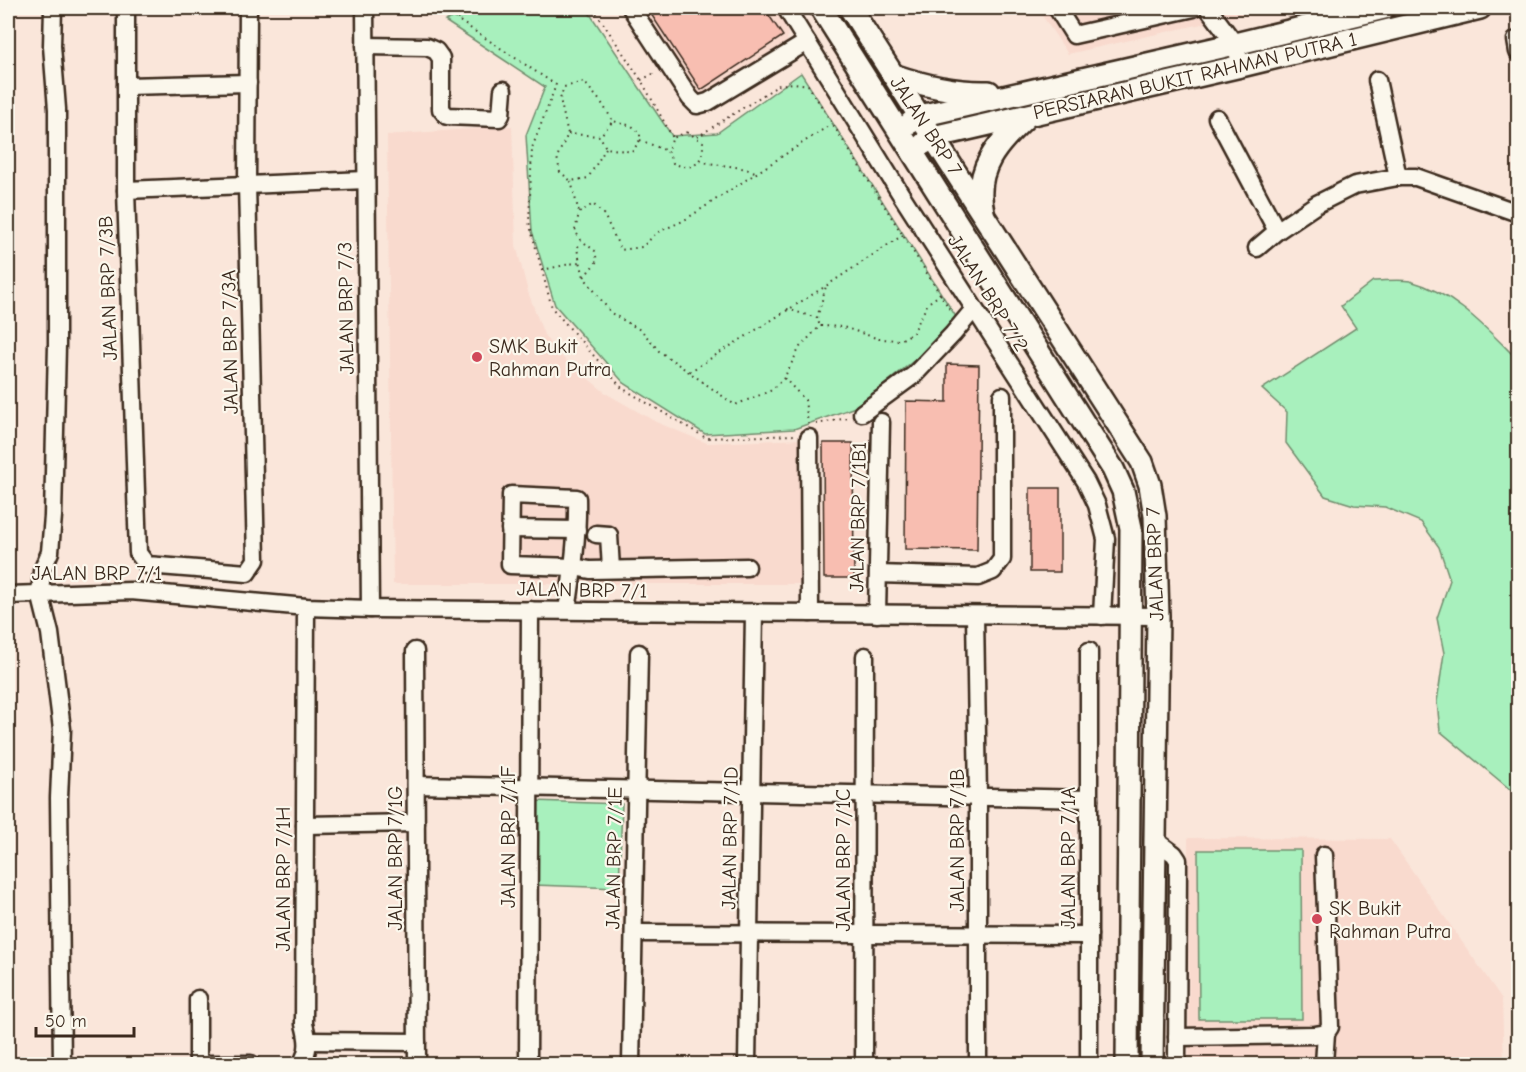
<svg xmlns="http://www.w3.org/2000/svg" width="1526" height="1072" viewBox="0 0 1526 1072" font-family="'Comic Neue',sans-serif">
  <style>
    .built { fill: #f9dace }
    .green { fill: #a8f0bd; stroke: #728d6e; stroke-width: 1.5 }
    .building { fill: #f8beb1; stroke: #3b2a1e; stroke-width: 1.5 }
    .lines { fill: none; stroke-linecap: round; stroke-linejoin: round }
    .minor-casing { stroke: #3b2a1e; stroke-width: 21 }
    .major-casing { stroke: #3b2a1e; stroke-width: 26 }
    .path { stroke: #3b2a1e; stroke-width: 2; stroke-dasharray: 1.5 4.5; stroke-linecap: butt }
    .minor { stroke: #fbf7ec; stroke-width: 16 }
    .major { stroke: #fbf7ec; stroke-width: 21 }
    .poi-dot { fill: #d1495b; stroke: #fbf7ec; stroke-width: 2 }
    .labels { text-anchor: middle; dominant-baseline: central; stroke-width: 4.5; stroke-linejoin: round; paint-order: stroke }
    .street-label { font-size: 20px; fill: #3b2a1e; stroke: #fbf7ec }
    .poi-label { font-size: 20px; fill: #3b2a1e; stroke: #fbf7ec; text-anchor: start }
  </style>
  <rect width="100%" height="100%" fill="#fae6da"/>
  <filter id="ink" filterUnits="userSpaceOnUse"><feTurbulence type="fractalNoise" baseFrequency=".0167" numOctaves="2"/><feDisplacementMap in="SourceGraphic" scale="12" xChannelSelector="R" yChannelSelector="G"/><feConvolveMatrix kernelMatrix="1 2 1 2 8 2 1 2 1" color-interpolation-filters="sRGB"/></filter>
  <g filter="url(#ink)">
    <g class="built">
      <polygon points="637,8 780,8 788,20 787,48 707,96 693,94"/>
      <polygon points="1037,8 1273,8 1068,54"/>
      <polygon points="512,126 516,245 528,292 544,335 557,353 607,394 656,422 707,443 805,439 806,584 393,584 387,135"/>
      <polygon points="1188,838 1390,839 1502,999 1504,1064 1189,1064"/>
    </g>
    <g class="green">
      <polygon points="473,8 586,8 672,136 717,133 801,73 960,323 858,406 794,429 705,434 624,383 555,305 532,231 526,135 545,87 445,21"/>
      <path d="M 1373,281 C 1384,281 1399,279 1410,281 C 1455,293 1487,329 1518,360 L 1518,796 L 1440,731 L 1437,702 L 1444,653 L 1437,618 L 1450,580 L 1439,547 L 1421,522 L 1385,507 L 1354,505 L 1325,496 L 1286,443 L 1287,412 L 1262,389 L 1356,328 L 1341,306 Z"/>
      <polygon points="534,801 622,804 619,888 534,885"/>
      <polygon points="1198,850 1301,850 1302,1019 1199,1019"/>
    </g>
    <g class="building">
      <polygon points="647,8 764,8 783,36 701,90"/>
      <polygon points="947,364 979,365 977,550 905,549 906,401 947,402"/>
      <polygon points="823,443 853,443 854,578 824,578"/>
      <rect x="1030" y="488" width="30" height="84"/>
    </g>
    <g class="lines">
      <g class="minor-casing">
        <g id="minor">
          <polyline points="53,8 52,46 57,109 57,345 53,516 50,552 42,571 40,593 50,633 62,729 59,798 62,1064"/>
          <polyline points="126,8 126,190 138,553 147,565 247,573 256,560 247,184 248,8"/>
          <polyline points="365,8 370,609"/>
          <polyline points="631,8 690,98 697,105 708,102 807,42"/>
          <polyline points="786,8 900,193 1086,482 1097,505 1106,539 1102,616"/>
          <polyline points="1057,8 1074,35 1194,8"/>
          <polyline points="1208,8 1235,44 1241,66"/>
          <polyline points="1516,40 1518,52"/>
          <polyline points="365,46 427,47 436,51 441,58 441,109 447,116 499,118 501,115 503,90"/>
          <polyline points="1377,80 1398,177"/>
          <polyline points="126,86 248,83"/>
          <polyline points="1217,118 1277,231"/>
          <polyline points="126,190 366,180"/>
          <polyline points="1257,248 1277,231 1317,204 1355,185 1398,177 1416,177 1518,213"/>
          <polyline points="862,413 914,375 953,334 974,309"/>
          <polyline points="809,438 810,613"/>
          <polyline points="510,529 577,530"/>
          <polyline points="596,534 609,535 611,569"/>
          <polyline points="878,574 978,577 993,571 1002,559 1002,396"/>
          <polyline points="8,595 131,591 306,607 370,609 1158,616"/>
          <path d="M 567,610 C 573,573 578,536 577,498 L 511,495 L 510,565 L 574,567 L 590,570 L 747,567"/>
          <polyline points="877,614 881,422"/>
          <polyline points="975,615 978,797 978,1064"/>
          <polyline points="415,651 417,1064"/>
          <polyline points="416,785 1089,799"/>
          <polyline points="305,825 416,823"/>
          <polyline points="1156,841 1174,854 1178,860 1177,1064"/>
          <polyline points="634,933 1089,935"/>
          <polyline points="1177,1037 1315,1035 1326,1033 1330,1027 1324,855"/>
          <polyline points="308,1041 417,1042"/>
          <polyline points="198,1064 198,999"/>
          <polyline points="198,1064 251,1064"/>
          <path d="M 301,1064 C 310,1051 308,1039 304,1024 L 306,607"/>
          <polyline points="528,1064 530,610"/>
          <polyline points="631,1064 639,653"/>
          <polyline points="747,1064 754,612"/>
          <polyline points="864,1064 865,656"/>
          <polyline points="1089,1064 1089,651"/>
          <polyline points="1324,1064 1326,1033"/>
        </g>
      </g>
      <g class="major-casing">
        <g id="major">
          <polyline points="821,8 1113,469 1123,491 1131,528 1127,1064"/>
          <polyline points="850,8 1142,462 1150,485 1155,516 1158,616 1152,1064"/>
          <path d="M 893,75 C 925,86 956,93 989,92"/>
          <polyline points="910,123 920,116 1235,44 1384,8"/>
          <polyline points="923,144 933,137 1241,66 1480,8"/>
          <path d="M 983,212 C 973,168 998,144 1027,116"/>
        </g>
      </g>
      <g class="path">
        <polyline points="440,8 556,85 532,148 529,222 552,308 622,388 706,438 796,435"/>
        <polyline points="593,8 641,80 673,138"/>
        <polyline points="458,19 482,8"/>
        <polyline points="641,80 657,72"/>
        <path d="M 687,132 L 703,142 C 704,164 692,172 673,163 L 667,151 L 673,138 Z"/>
        <polyline points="568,134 600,136 606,148 632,152 640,140 640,133 632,126 613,121 600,136"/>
        <polyline points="697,137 779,85 794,83 808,85 952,313"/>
        <polyline points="640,140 667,151"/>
        <polyline points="606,148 588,178 571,181 560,172 557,157 568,134 560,99 564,87 584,82 601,102 613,121"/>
        <path d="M 700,161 C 718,166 737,165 755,172"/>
        <polyline points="571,181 579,213"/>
        <polyline points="903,235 826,286 689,372 735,405 770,391 784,378 800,347 820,326 843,327 879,339 900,340 913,333 928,303 941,294"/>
        <polyline points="581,240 577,249 584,277"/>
        <polyline points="542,270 579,262"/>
        <polyline points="787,309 817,318 820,326"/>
        <polyline points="817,318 826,286"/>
        <polyline points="689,372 659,351 642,331 611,313 584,277 597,261 595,251 581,240 575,231 579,213 593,204 604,215 621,250 642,247 658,232 683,221 833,123"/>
        <polyline points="784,378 805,400 808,424"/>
        <polyline points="816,424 848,418"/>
      </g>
      <use href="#minor" class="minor"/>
      <use href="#major" class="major"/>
    </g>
  </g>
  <g class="poi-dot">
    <circle cx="477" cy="357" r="6"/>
    <circle cx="1317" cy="919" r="6"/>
  </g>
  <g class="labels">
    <g class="street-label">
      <text transform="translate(1195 76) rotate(-13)">PERSIARAN BUKIT RAHMAN PUTRA 1</text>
      <text transform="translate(926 126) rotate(57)">JALAN BRP 7</text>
      <text transform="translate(108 288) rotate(-92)">JALAN BRP 7/3B</text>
      <text transform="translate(988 293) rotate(58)">JALAN BRP 7/2</text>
      <text transform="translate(346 308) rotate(-91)">JALAN BRP 7/3</text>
      <text transform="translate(230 342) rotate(-91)">JALAN BRP 7/3A</text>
      <text transform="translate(858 517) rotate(-89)">JALAN BRP 7/1B1</text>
      <text transform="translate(1155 564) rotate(-92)">JALAN BRP 7</text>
      <text x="97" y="573">JALAN BRP 7/1</text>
      <text transform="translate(582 590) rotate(1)">JALAN BRP 7/1</text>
      <text transform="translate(508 837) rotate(-90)">JALAN BRP 7/1F</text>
      <text transform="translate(730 838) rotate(-89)">JALAN BRP 7/1D</text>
      <text transform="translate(957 840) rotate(-90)">JALAN BRP 7/1B</text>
      <text transform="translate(395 858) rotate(-90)">JALAN BRP 7/1G</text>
      <text transform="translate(614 858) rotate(-89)">JALAN BRP 7/1E</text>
      <text transform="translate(1068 858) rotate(-90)">JALAN BRP 7/1A</text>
      <text transform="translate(843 860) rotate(-90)">JALAN BRP 7/1C</text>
      <text transform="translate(283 879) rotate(-90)">JALAN BRP 7/1H</text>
    </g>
    <g class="poi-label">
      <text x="489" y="346">SMK Bukit<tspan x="489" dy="23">Rahman Putra</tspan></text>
      <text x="1329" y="908">SK Bukit<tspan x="1329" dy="23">Rahman Putra</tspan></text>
    </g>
  </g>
  <rect width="1526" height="1072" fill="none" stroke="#fbf7ec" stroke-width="30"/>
  <rect x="15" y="15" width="1496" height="1042" fill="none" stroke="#3b2a1e" stroke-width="2" filter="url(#ink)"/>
  <path d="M36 1027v9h98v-9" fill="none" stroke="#3b2a1e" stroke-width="3"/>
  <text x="45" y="1027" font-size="18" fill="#3b2a1e" stroke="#fbf7ec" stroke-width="4.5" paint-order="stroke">50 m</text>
</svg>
